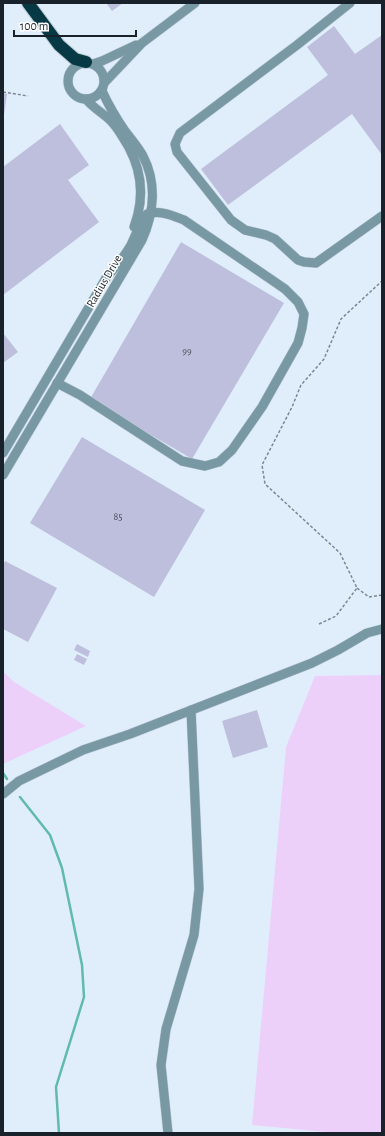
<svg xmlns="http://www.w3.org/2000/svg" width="385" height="1136" viewBox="0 0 385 1136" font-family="'Alegreya Sans',sans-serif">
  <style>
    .green { fill: #edd0fa }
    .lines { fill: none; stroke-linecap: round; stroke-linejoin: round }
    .stream { stroke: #60baad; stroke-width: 2.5 }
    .building { fill: #bdbfdc }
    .minor-casing { stroke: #bcc9d6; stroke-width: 10 }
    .highway-casing { stroke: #bcc9d6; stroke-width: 14 }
    .path { stroke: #7b8792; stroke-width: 1.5; stroke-dasharray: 3 2; stroke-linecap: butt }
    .minor { stroke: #7899a3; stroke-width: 9 }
    .highway { stroke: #073944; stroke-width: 12 }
    .labels { text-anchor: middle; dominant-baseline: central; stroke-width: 3; stroke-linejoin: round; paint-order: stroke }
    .number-label { font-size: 10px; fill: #424956 }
    .street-label { font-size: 12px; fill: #19222a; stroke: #fff }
  </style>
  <rect width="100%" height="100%" fill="#e0eefc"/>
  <g class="green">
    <polygon points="3,671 14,682 86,726 3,764"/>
    <polygon points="382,675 382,1133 337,1133 252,1125 286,747 315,676"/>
  </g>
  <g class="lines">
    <g class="stream">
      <polyline points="3,773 7,779"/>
      <polyline points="20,797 50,835 62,868 82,965 84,997 56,1087 59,1133"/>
    </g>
  </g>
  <g class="building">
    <polygon points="106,3 123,3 112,11"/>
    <polygon points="334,26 355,54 382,35 382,155 352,114 228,205 201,169 328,75 307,47"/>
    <polygon points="3,93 7,94 4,115 3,115"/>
    <polygon points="60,124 89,165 68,180 99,222 3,295 3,167"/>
    <polygon points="181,242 284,303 192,459 90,399"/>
    <polygon points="3,333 18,352 3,363"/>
    <polygon points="82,437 205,510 154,597 30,523"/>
    <polygon points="5,561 57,588 28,642 3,629 3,565"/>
    <polygon points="77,644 90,651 88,657 74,650"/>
    <polygon points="77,654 87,659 84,665 74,660"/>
    <polygon points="257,710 268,747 233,758 222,721"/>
  </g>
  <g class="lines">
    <g class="minor-casing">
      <g id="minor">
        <polyline points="350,3 297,45 180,133 175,144 177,152 231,220 245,230 266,235 275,239 298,260 304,262 316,263 382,216"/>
        <circle cx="86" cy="81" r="18"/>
        <polyline points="93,64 102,61 136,45"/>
        <polyline points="105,82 142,43 195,3"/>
        <path d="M 86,99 C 93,108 103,113 111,121 C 115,125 119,131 122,136 C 141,164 146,195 134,227"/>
        <path d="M 57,383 L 80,395 L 182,461 L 205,466 L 219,462 L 232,450 L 262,407 L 298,343 L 302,328 L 304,314 L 298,302 L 285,289 L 184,220 C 171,215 160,210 147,214 C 140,223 136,234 131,245 C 124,257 116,267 106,278"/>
        <polyline points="3,453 109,273"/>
        <path d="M 3,475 L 142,240 C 154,213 157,183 143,156 C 138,147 131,139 125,131 C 116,118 108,104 102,91"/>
        <polyline points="3,794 19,781 83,750 130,734 312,663 338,650 367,633 382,629"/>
        <polyline points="168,1133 161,1065 166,1029 194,935 199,889 191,710"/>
      </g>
    </g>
    <g class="highway-casing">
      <polyline id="highway" points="28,3 59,45 75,59 86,62"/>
    </g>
    <g class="path">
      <polyline points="3,92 28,96"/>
      <polyline points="357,588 369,597 382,595"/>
      <polyline points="319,624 336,616 357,588 340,553 265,484 262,465 292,407 301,385 324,359 341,319 382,281"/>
    </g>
    <use href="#minor" class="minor"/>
    <use href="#highway" class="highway"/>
  </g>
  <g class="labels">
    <g class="number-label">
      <text x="187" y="351">99</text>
      <text x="118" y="517">85</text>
    </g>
    <g class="street-label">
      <text transform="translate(104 281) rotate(-60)">Radius Drive</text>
    </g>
  </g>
  <rect width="385" height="1136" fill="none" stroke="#19222a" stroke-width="8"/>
  <path d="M14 30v6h122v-6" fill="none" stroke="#19222a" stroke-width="2"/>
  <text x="20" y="30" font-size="12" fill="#19222a" stroke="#ffffff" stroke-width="3" paint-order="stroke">100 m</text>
</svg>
